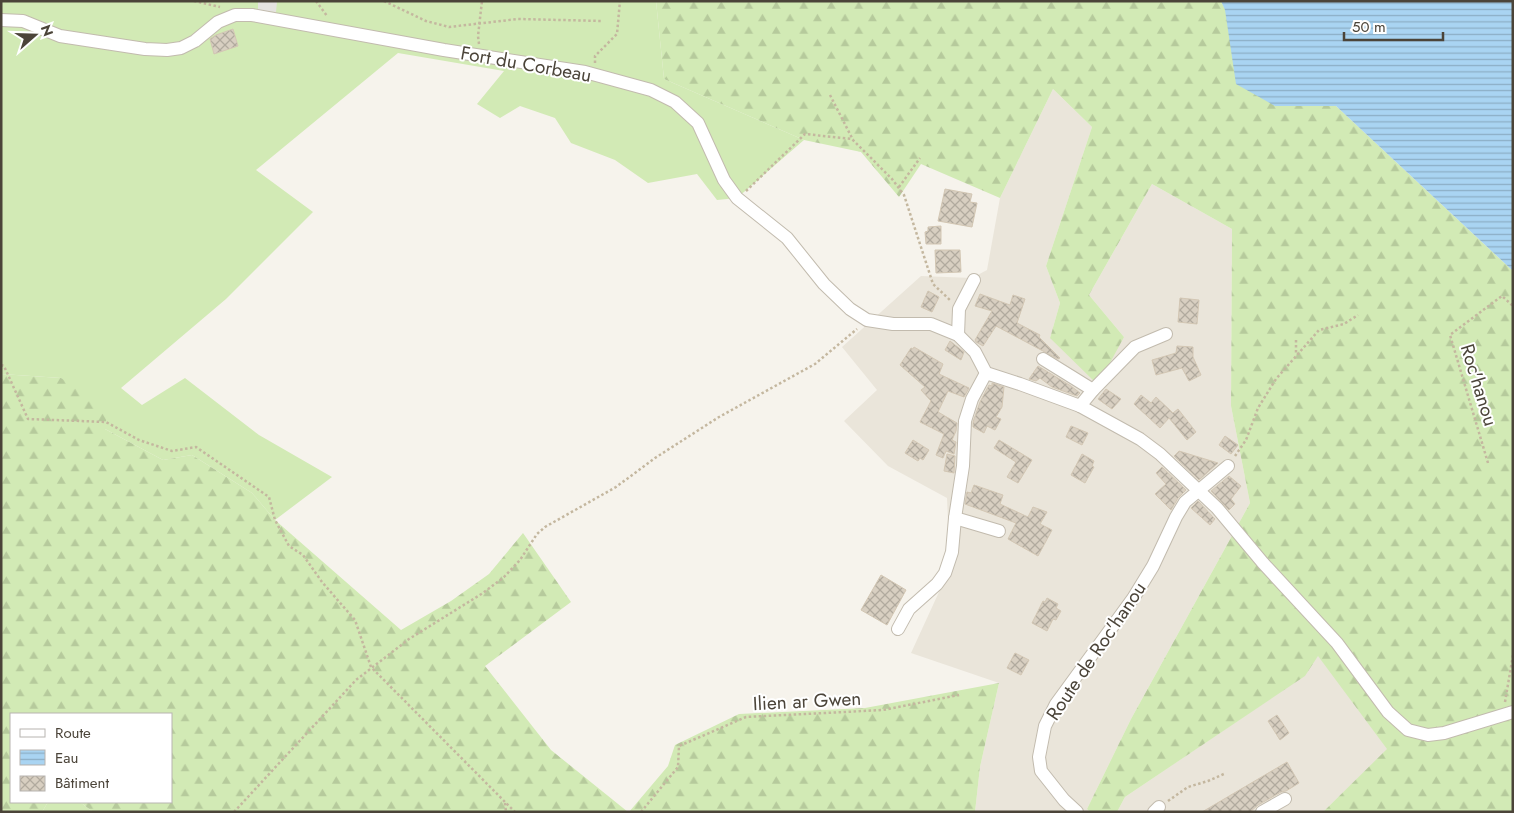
<svg xmlns="http://www.w3.org/2000/svg" width="1514" height="813" viewBox="0 0 1514 813" font-family="Jost,sans-serif">
  <style>
    .residential { fill: #eae5da }
    .grass { fill: #d2eab5 }
    .forest { fill: url(#forest-firs) }
    .parking { fill: #e5e3e0 }
    .water { fill: url(#water-rules) }
    .building { fill: url(#building-cross-hatch); stroke: #d3c7b4 }
    .lines { fill: none; stroke-linecap: round; stroke-linejoin: round }
    .minor-casing { stroke: #c2bbae; stroke-width: 14 }
    .path { stroke: #c4b79f; stroke-width: 2.5; stroke-dasharray: 2.5 2.5; stroke-linecap: butt }
    .minor { stroke: #fff; stroke-width: 12 }
    .labels { text-anchor: middle; dominant-baseline: central; stroke-width: 4; stroke-linejoin: round; paint-order: stroke }
    .street-label { font-size: 19px; fill: #4b4439; stroke: #fff }
  </style>
  <defs>
    <pattern id="forest-firs" width="22" height="20" patternUnits="userSpaceOnUse" patternTransform="scale(1.25)"><rect width="22" height="20" fill="#d2eab5"/><path d="M5 1l3.5 6h-7zM16 11l3.5 6h-7z" fill="#b6ca9c"/></pattern>
    <pattern id="water-rules" width="6" height="5" patternUnits="userSpaceOnUse" patternTransform="scale(1.25)"><rect width="6" height="5" fill="#a9d4f2"/><path d="M0 2.5h6" fill="none" stroke="#8caec5"/></pattern>
    <pattern id="building-cross-hatch" width="8" height="8" patternUnits="userSpaceOnUse" patternTransform="scale(1.25)"><rect width="8" height="8" fill="#d8cfc1"/><path d="M0 0l8 8M0 8l8-8" fill="none" stroke="#b1aa9e"/></pattern>
  </defs>
  <rect width="100%" height="100%" fill="#f6f3ec"/>
  <g class="residential">
    <polygon points="1053,89 1092,127 1046,266 1060,303 1050,338 1124,337 1089,295 1152,184 1232,229 1231,406 1250,503 1131,719 1087,809 1090,812 975,812 980,767 999,683 911,653 950,568 947,498 888,466 844,421 877,390 842,347 921,276 972,278 987,270 1000,198"/>
    <polygon points="1318,655 1388,749 1323,812 1117,812 1125,797 1304,676"/>
  </g>
  <g class="grass">
    <polygon points="1,1 656,1 664,79 804,140 737,198 717,200 697,174 648,183 615,160 571,143 555,118 520,106 500,118 477,104 504,71 398,53 256,170 313,212 226,299 121,388 142,405 185,378 259,435 332,477 275,520 252,493 192,455 163,460 105,429 61,378 1,374"/>
    <polygon points="48,802 80,802 93,812 42,812"/>
  </g>
  <g class="forest">
    <polygon points="656,1 1221,1 1275,106 1336,106 1513,271 1513,812 1323,812 1387,749 1318,656 1305,676 1125,797 1117,812 1090,812 1087,809 1131,719 1250,503 1231,406 1232,229 1152,184 1089,295 1124,337 1098,385 1050,338 1060,303 1046,266 1092,127 1053,89 1000,198 921,164 899,197 861,152 804,140 664,79"/>
    <polygon points="1,374 61,378 108,406 105,429 163,460 192,455 252,493 275,520 401,630 451,601 489,574 523,533 571,602 485,666 551,750 628,812 93,812 80,802 171,802 171,714 11,714 11,802 48,802 42,812 1,812"/>
    <polygon points="999,683 980,767 975,812 629,812 668,766 675,745 739,714 865,708"/>
  </g>
  <polygon class="parking" points="258,1 277,2 276,12 258,11"/>
  <polygon class="water" points="1221,1 1513,1 1513,271 1336,106 1275,106 1236,84 1225,10"/>
  <g class="building">
    <polygon points="233,29 238,46 214,54 210,39 216,35"/>
    <polygon points="945,189 972,194 970,202 977,203 972,227 938,221"/>
    <polygon points="941,226 941,244 926,244 925,232 928,231 928,227"/>
    <polygon points="935,250 960,250 961,272 936,273"/>
    <polygon points="928,291 939,297 932,312 921,307"/>
    <polygon points="980,294 1010,305 1013,295 1025,299 1017,323 1040,335 1039,337 1060,358 1058,359 996,326 983,346 976,342 975,340 992,311 975,306"/>
    <polygon points="1180,298 1199,300 1197,324 1178,322"/>
    <polygon points="950,341 964,352 961,360 945,350"/>
    <polygon points="1177,346 1193,347 1193,357 1201,375 1189,381 1182,368 1156,375 1152,360 1176,353"/>
    <polygon points="914,347 943,364 939,374 969,388 964,397 948,391 938,412 957,423 956,431 952,440 956,442 954,454 946,451 943,458 936,455 944,434 920,422 931,401 921,390 925,387 900,365 911,348 913,349"/>
    <polygon points="1038,366 1071,386 1080,393 1077,396 1052,387 1040,378 1036,381 1029,379"/>
    <polygon points="992,383 1004,387 1002,407 996,417 1001,419 995,430 987,426 984,433 973,427 973,422 980,402 989,385 992,386"/>
    <polygon points="1106,389 1121,399 1112,409 1098,399"/>
    <polygon points="1141,395 1151,403 1156,397 1173,413 1178,409 1196,432 1187,440 1169,418 1160,428 1134,404"/>
    <polygon points="1071,426 1088,433 1082,445 1066,437"/>
    <polygon points="1225,436 1238,445 1231,454 1219,445"/>
    <polygon points="913,440 929,450 923,460 920,458 918,461 905,453"/>
    <polygon points="999,440 1032,460 1018,483 1007,477 1016,462 994,448"/>
    <polygon points="1179,451 1218,463 1199,480 1174,456"/>
    <polygon points="947,454 955,456 954,473 944,471"/>
    <polygon points="1082,454 1094,461 1092,466 1094,467 1085,483 1071,475"/>
    <polygon points="1162,467 1186,490 1178,498 1171,510 1155,494 1166,484 1156,473"/>
    <polygon points="1229,476 1241,486 1231,499 1235,504 1229,510 1211,491"/>
    <polygon points="974,485 1003,495 1000,504 1028,517 1033,507 1047,512 1040,524 1052,530 1038,556 1008,539 1016,523 965,504 967,492 971,493"/>
    <polygon points="1198,501 1215,519 1210,525 1191,508"/>
    <polygon points="881,575 906,590 887,625 861,610"/>
    <polygon points="1047,598 1058,604 1056,608 1061,611 1056,620 1053,619 1047,631 1032,623 1043,601 1045,602"/>
    <polygon points="1015,653 1029,660 1021,675 1007,668"/>
    <polygon points="1277,715 1289,733 1280,740 1268,721"/>
    <polygon points="1287,762 1299,783 1286,791 1281,792 1258,805 1250,812 1202,812"/>
  </g>
  <g class="lines">
    <g class="minor-casing">
      <g id="minor">
        <polyline points="1,20 23,21 60,36 145,49 167,50 181,48 195,41 218,22 235,15 252,15 444,50 585,72 651,90 675,102 698,123 724,180 737,198 787,238 824,284 850,309 867,320 893,324 931,324 958,335 975,352 986,373 1020,384 1080,406 1140,439 1160,454 1217,508 1263,563 1337,643 1388,712 1408,730 1428,735 1444,733 1513,712"/>
        <polyline points="958,335 959,309 974,280"/>
        <polyline points="1043,359 1093,390"/>
        <polyline points="1080,406 1093,390 1135,347 1166,334"/>
        <polyline points="955,518 999,531"/>
        <polyline points="898,629 909,609 937,584 945,573 952,552 955,518 963,466 965,421 972,399 986,373"/>
        <polyline points="1077,812 1064,800 1041,771 1039,757 1045,726 1056,704 1134,597 1153,566 1176,517 1185,502 1228,466"/>
        <polyline points="1154,812 1159,807"/>
        <polyline points="1262,812 1285,799"/>
      </g>
    </g>
    <g class="path">
      <polyline points="194,1 220,7"/>
      <polyline points="316,1 327,16"/>
      <polyline points="384,1 426,21 449,27 518,19 603,21"/>
      <polyline points="479,44 478,36 482,1"/>
      <polyline points="595,63 595,56 617,34 620,1"/>
      <polyline points="830,95 852,138"/>
      <polyline points="899,187 920,158"/>
      <polyline points="746,191 805,134 852,139 892,179 904,195 933,284 951,301"/>
      <polyline points="1296,340 1296,355"/>
      <polyline points="1,365 4,366 28,419 106,422 139,440 172,451 196,447 269,497 275,520 289,546 303,555 322,582 355,620 371,667 515,812"/>
      <polyline points="1235,456 1246,440 1258,408 1276,379 1319,330 1344,324 1358,315"/>
      <polyline points="1488,463 1450,335 1502,296 1513,306"/>
      <polyline points="1505,702 1513,655"/>
      <polyline points="1168,801 1188,787 1208,781 1226,773"/>
      <polyline points="505,803 506,812"/>
      <polyline points="234,812 356,680 409,639 483,593 504,577 520,560 537,534 545,527 616,487 655,458 719,417 815,364 857,329"/>
      <polyline points="641,812 678,767 679,746 746,717 883,710 959,695"/>
    </g>
    <use href="#minor" class="minor"/>
  </g>
  <g class="labels">
    <g class="street-label">
      <text transform="translate(526 64) rotate(10)">Fort du Corbeau</text>
      <text transform="translate(1479 385) rotate(73)">Roc'hanou</text>
      <text transform="translate(1096 651) rotate(-56)">Route de Roc'hanou</text>
      <text transform="translate(807 701) rotate(-3)">Ilien ar Gwen</text>
    </g>
  </g>
  <rect width="1514" height="813" fill="none" stroke="#4b4439" stroke-width="5"/>
  <rect x="10" y="713" width="162" height="90" fill="#ffffff" stroke="#b7b4b0"/>
  <rect x="20" y="729" width="25" height="8" fill="#ffffff" stroke="#b7b4b0"/>
  <text x="55" y="738" font-size="15" fill="#4b4439">Route</text>
  <rect x="20" y="750" width="25" height="15" fill="url(#water-rules)" stroke="#b7b4b0"/>
  <text x="55" y="763" font-size="15" fill="#4b4439">Eau</text>
  <rect x="20" y="776" width="25" height="15" fill="url(#building-cross-hatch)" stroke="#b7b4b0"/>
  <text x="55" y="788" font-size="15" fill="#4b4439">Bâtiment</text>
  <g transform="translate(35 35) rotate(70)" stroke="#ffffff" stroke-width="4" paint-order="stroke">
  <path d="M0-4L9 19L0 12L-9 19Z" fill="#4b4439"/>
  <text y="-8" font-size="14" font-weight="bold" text-anchor="middle" fill="#4b4439">N</text>
  </g>
  <path d="M1344 32v8h99v-8" fill="none" stroke="#4b4439" stroke-width="2.5"/>
  <text x="1352" y="32" font-size="15" fill="#4b4439" stroke="#ffffff" stroke-width="4" paint-order="stroke">50 m</text>
</svg>
